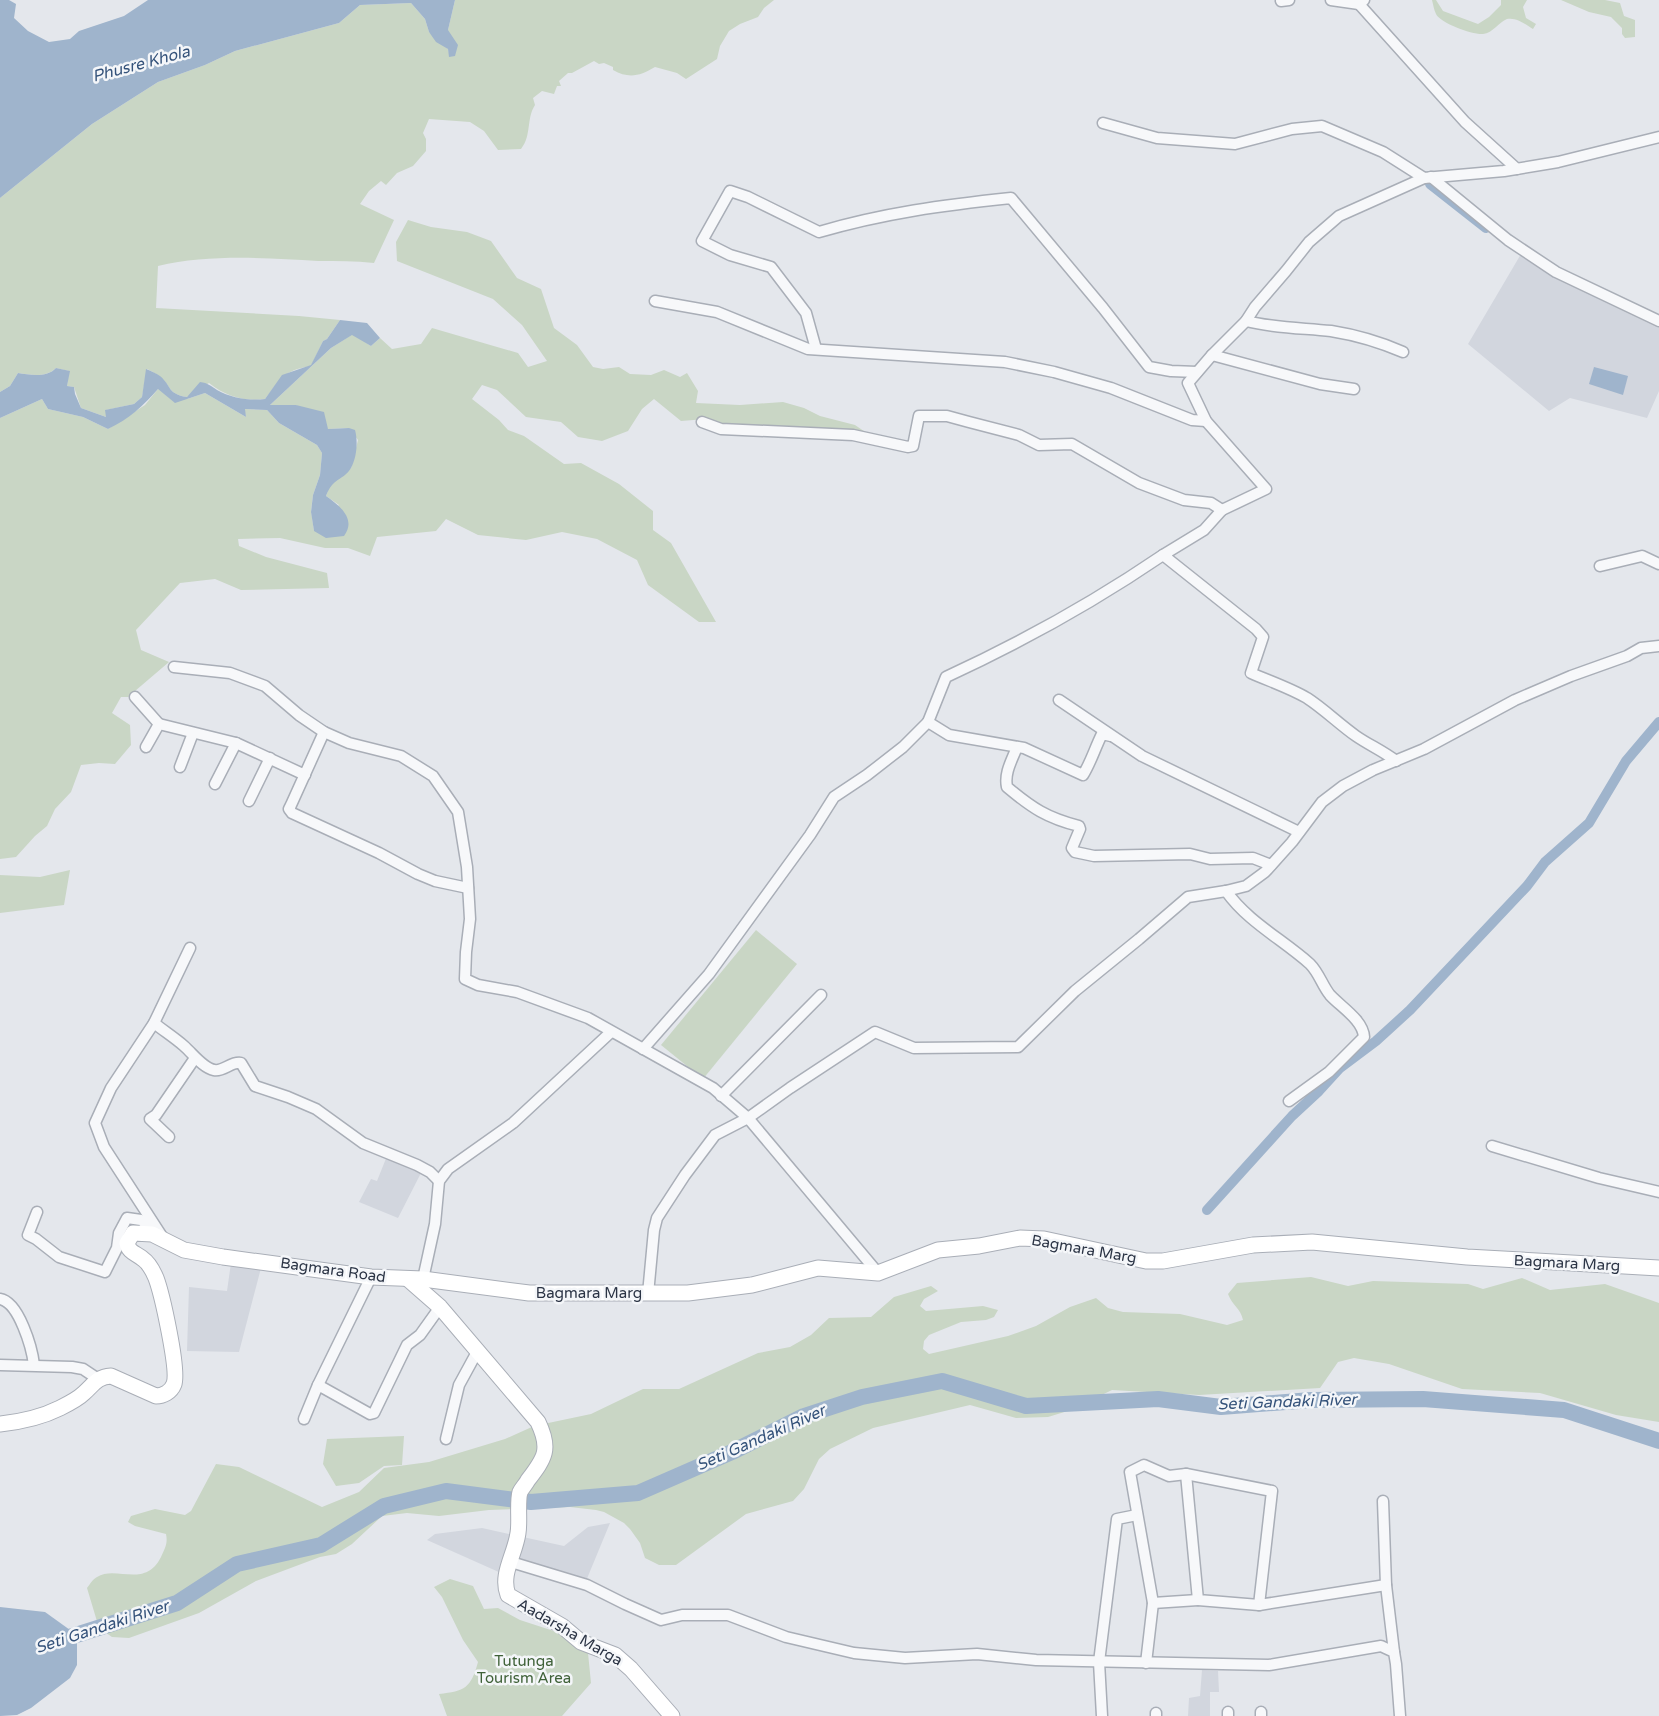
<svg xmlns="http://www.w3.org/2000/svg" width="1659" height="1716" viewBox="0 0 1659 1716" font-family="'Varela Round',sans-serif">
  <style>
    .built { fill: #d2d6de }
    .green { fill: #c9d6c5 }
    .water { fill: #9fb4cc }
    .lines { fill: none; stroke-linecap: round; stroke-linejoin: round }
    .canal { stroke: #9fb4cc; stroke-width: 10 }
    .river { stroke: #9fb4cc; stroke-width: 16 }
    .minor-casing { stroke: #a9aeb7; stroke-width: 13 }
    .secondary-casing { stroke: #a9aeb7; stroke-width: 17 }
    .minor { stroke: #f7f8fa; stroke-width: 10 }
    .secondary { stroke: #fff; stroke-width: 15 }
    .labels { text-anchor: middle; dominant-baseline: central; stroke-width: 5; stroke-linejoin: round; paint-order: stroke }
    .street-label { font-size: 15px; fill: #2b3445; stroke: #f4f6f9 }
    .park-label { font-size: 15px; fill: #3f6138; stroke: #f4f6f9 }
    .water-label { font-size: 16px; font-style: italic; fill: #34527a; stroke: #f4f6f9 }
  </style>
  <rect width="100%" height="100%" fill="#e4e7ec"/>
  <g class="built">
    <polygon points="1521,254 1659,325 1659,391 1647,418 1570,398 1549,411 1468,344"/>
    <polygon points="387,1156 422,1171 398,1218 359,1202 371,1179 377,1181"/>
    <polygon points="231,1263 261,1268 239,1352 187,1351 189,1287 227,1291"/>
    <polygon points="610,1523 586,1581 518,1561 501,1573 427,1540 435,1534 482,1528 564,1546 588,1527"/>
    <polygon points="1202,1670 1218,1671 1219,1692 1210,1692 1210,1716 1188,1716 1189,1698 1200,1696"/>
  </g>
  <g class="green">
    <path d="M 455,0 L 774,0 L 764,8 L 758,17 L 740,24 L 729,31 L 720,46 L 717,59 L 686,79 L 677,73 L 655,67 C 640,76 629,79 613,70 L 613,67 L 604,63 L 599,64 L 594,61 L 572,73 L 568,73 L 559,81 L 561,86 L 557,86 L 554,94 L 542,91 L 533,98 L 535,105 C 526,119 532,135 521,149 L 498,150 L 484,131 L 470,122 L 429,119 L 423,133 L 426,139 L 426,151 L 413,166 L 397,173 L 386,185 L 381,181 L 369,191 L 360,204 L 394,220 L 374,263 C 355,261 337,261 318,261 C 266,258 209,254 158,266 L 156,308 L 299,316 L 340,320 L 327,339 L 323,341 L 311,366 C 282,371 282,378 265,399 C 245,402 225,396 209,383 L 187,397 C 167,394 172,386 160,377 C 157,374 151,371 147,369 L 142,397 L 134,404 L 106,410 L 106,417 L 81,408 L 74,387 L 67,386 L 69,371 L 56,368 C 46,378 31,375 18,373 L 10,386 L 0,392 L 0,198 L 92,124 L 158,82 L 205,65 L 235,51 L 339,23 L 360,5 L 411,3 L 425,19 L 429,32 L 448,49 L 450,57 L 448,30 Z"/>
    <path d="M 1432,0 L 1436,0 L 1443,11 L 1478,24 L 1489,17 L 1501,5 L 1501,0 L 1527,0 L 1523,7 L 1526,18 L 1536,24 L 1533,29 C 1526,25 1517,17 1507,19 C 1499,22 1493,33 1483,34 C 1473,35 1440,23 1436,14 C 1434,10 1433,4 1432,0 Z"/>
    <polygon points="1561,0 1605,0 1620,3 1624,16 1635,20 1635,37 1625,38 1622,34 1622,28 1611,17 1589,12"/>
    <polygon points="408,220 431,227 467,232 491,241 517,278 541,289 554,328 577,345 593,367 603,369 619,367 630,374 651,375 664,370 680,377 687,373 698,391 696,403 740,405 783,402 804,408 820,416 855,425 871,436 723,427 706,419 681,421 654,399 642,409 628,431 602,441 578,437 561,422 526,417 497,390 482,385 472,399 499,420 508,430 524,436 564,464 581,463 619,484 653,511 653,530 671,543 716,622 699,622 648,585 637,560 597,539 562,532 526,540 478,535 446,519 436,531 377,537 370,556 348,548 325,548 280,538 238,539 239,546 266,557 327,573 329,588 241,590 215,579 180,583 136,630 141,650 169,662 128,697 121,697 112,713 130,725 131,745 115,764 99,763 81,765 71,792 55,809 47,826 35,836 16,857 0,859 0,418 42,399 48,409 83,417 108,429 145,405 158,389 187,399 205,393 246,417 244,409 267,410 279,423 317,445 322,453 320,475 313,495 311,511 314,531 339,505 326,496 330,484 351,468 358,440 349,428 328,429 296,405 270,405 331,348 353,334 371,346 380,338 392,349 421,344 432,328 518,353 528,367 547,361 522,325 493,299 397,261 396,242"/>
    <polygon points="70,870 64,905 0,913 0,875 40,877"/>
    <polygon points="756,930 797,964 703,1079 661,1045"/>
    <path d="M 1311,1277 L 1348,1286 L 1373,1281 L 1468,1284 L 1483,1289 L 1522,1278 L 1550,1290 L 1605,1284 L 1659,1303 L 1659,1422 L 1616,1415 L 1540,1393 L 1462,1389 L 1389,1364 L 1354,1358 L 1338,1362 L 1320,1388 L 1199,1395 L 1112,1390 L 1071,1410 L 1048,1417 L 1016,1418 L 970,1405 L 873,1428 L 830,1449 L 819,1459 L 804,1489 L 793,1501 L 746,1514 L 676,1565 L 659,1565 L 645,1558 L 640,1543 L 630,1529 L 624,1523 L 604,1512 L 596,1510 L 570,1507 L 489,1510 L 439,1516 L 407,1513 L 382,1516 L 352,1544 L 336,1554 L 320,1557 L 256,1581 L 199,1613 L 129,1638 L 112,1637 L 99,1628 L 87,1588 C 90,1584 93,1579 97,1577 C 116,1565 145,1589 161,1557 C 165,1548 168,1544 166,1534 L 135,1526 L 128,1522 L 131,1516 L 155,1509 L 185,1515 L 191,1511 L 216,1464 L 239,1467 L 322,1507 L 359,1492 L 384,1468 L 429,1462 L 505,1439 L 534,1426 L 591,1414 L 643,1389 L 679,1389 L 758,1353 L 790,1347 L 811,1335 L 829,1318 L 871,1317 L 894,1297 L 931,1286 L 938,1291 L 924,1299 L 920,1306 L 926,1311 L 983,1306 L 998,1310 L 994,1317 L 986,1320 L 961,1322 L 929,1335 L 924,1341 L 923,1349 L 929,1354 L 1008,1336 L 1036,1326 L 1070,1307 L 1096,1298 L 1108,1308 L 1123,1312 L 1180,1314 L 1227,1325 L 1243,1320 C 1241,1309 1232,1305 1228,1294 L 1237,1283 Z"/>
    <polygon points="404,1436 402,1465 384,1466 359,1483 336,1486 323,1464 327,1439"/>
    <path d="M 450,1579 L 473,1586 L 484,1609 L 498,1608 L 520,1620 L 566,1635 L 588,1653 L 591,1683 L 562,1716 L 447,1716 L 439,1694 C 465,1691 471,1688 478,1662 L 463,1640 L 442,1597 L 434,1587 Z"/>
  </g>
  <g class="water">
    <polygon points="0,0 9,0 16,4 14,18 28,31 49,42 70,39 79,31 124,16 148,0 455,0 448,30 458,45 455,56 449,57 448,49 436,42 429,32 425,19 411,3 360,5 339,23 235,51 205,65 158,82 92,124 0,198"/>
    <path d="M 340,320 L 367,323 L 380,338 L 371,346 L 352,335 L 331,348 L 270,405 L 296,405 L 324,412 L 328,429 L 349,428 L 355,430 C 358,441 357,457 351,468 C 343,481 333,477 326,496 C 339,505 357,519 344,536 L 326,538 L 314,531 L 311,512 L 313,495 L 320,475 L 322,453 L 317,445 L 279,423 L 267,410 L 245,409 L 246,417 L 205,393 L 175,403 L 158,389 C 143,406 129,419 108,429 L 83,417 L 48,409 L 42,399 L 0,418 L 0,392 L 10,386 L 18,373 C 30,375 47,378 56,368 L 70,371 L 67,386 L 74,387 L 75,394 L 81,408 L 106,417 L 105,410 L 134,404 L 142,397 L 146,369 C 151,371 156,373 160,376 C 172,386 167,394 187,397 L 200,382 C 208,383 211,386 217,390 C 231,398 249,401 265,399 L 282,375 L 311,365 L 323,341 L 327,339 Z"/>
    <polygon points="1594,367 1628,376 1623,395 1589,384"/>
    <polygon points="0,1607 45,1612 77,1635 77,1665 70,1678 31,1708 17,1715 0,1716"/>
  </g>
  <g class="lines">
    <g class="canal">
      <polyline points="1430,184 1486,228"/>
      <polyline points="1207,1210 1292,1116 1319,1091 1340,1068 1376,1041 1410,1010 1527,886 1545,862 1589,823 1626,761 1659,722"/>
    </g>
    <polyline class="river" points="57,1641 177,1603 237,1564 321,1545 384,1506 446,1491 531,1502 638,1493 732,1452 804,1416 862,1397 942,1381 1026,1406 1158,1399 1221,1407 1311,1400 1423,1399 1564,1410 1659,1441"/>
    <g class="minor-casing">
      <g id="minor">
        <polyline points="1331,0 1359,4"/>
        <polyline points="1364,0 1359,4 1465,122 1517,169"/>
        <polyline points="1281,1 1289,0"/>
        <polyline points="1103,123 1157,138 1235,144 1292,129 1322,126 1383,152 1424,178"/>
        <polyline points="1431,177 1508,240 1556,272 1659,321"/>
        <polyline points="655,301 717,312 808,349 1005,362 1054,372 1111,388 1192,420 1206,421"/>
        <path d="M 1246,321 C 1274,328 1302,328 1331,331 C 1356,335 1380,342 1403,352"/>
        <path d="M 816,349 L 806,313 L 771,267 L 730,255 L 702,241 L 730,191 L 748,197 L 819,232 C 884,213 944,205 1011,198 L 1103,308 L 1149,367 L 1171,371 L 1197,372"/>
        <polyline points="1212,355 1320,384 1354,389"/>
        <polyline points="702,422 721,429 853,435 908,447 913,446 919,416 947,416 969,422 1019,435 1039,445 1072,444 1139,483 1184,500 1211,503 1222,510"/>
        <polyline points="1600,566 1642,556 1659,564"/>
        <polyline points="174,667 230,673 265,686 299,715 324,732 349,743 401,756 433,776 458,812 467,867 470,919 466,952 465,979 478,985 517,992 588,1018 713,1088 748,1118 878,1273"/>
        <polyline points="135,697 159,724"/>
        <polyline points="1059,700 1142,756 1299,832"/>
        <polyline points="324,732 291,805 289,809 292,813 379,853 418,874 435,881 468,888"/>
        <path d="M 1111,736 L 1102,734 C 1095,748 1091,762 1083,775 L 1024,748 L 949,735 L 928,722 L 946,677 C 1022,642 1094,602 1163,555"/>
        <polyline points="146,747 159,724 236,743 305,775"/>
        <path d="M 1017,747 C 1012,760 1004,773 1007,787 C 1032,808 1047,818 1079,826 L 1080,829 L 1072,848 L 1075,852 L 1094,856 L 1190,854 L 1210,859 L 1253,858 L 1271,865"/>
        <path d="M 1396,761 C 1383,751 1369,745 1356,736 C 1339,724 1324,709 1307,698 C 1290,688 1269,681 1251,673 L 1263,637 L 1256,629 L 1163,555 L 1204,530 L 1222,510 L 1266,489 L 1206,421 L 1188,383 L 1212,355 L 1246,321 L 1255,307 L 1286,271 L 1309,242 L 1339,216 L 1424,178 L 1504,171 L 1558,162 L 1659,137"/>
        <polyline points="180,767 193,733"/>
        <polyline points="215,784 236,743"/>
        <polyline points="249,801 270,758"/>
        <path d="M 1226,891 C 1248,922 1282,939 1310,964 C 1319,973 1322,985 1330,995 C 1341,1007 1363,1020 1364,1037 L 1329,1072 L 1289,1101"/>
        <path d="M 154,1023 C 164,1031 175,1038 184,1046 C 193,1054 203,1068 214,1070 C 224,1072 231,1061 241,1063 L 255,1086 L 288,1097 L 316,1109 L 363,1143 L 417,1165 L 430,1172 L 439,1181"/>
        <polyline points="643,1049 709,974 810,835 834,797 867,775 903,747 928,722"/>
        <polyline points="721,1096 821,995"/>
        <polyline points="169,1137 150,1119 156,1115 195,1058"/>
        <polyline points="1492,1146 1599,1178 1659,1192"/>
        <polyline points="37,1212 28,1235 36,1239 59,1257 105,1272 117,1248 119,1233 127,1218 141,1220 155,1232"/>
        <polyline points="163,1238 104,1147 95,1123 111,1088 154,1023 190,948"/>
        <polyline points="423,1279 435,1224 439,1181 448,1169 513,1123 611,1032"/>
        <polyline points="648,1294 654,1230 657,1218 685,1175 715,1135 748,1118 790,1088 875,1032 914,1048 1018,1047 1075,991 1139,939 1188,897 1226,891 1246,886 1265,872 1292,842 1322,802 1343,786 1373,770 1424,749 1515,700 1571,676 1627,656 1641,648 1659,646"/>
        <path d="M 0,1299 C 19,1302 32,1348 34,1365"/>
        <polyline points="0,1365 72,1367 83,1369 98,1379"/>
        <polyline points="318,1385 371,1277"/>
        <polyline points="304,1419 318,1385 370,1414 374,1413 407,1345 420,1335 440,1307"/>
        <polyline points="446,1439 459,1385 477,1352"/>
        <polyline points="1186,1474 1198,1600 1259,1605"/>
        <polyline points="1383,1501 1386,1585 1394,1652"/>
        <polyline points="511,1562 587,1585 625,1604 661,1620 682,1615 728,1615 786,1637 854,1653 905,1658 977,1654 1036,1660 1269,1665 1381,1646 1394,1652 1396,1664 1400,1716"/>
        <polyline points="1153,1603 1198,1600"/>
        <polyline points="1146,1663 1153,1603 1130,1472 1144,1465 1169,1476 1186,1474 1272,1491 1259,1605 1386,1585"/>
        <polyline points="1261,1712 1261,1716"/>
        <polyline points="1156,1713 1156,1716"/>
        <polyline points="1102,1716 1099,1662 1117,1519 1137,1515"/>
        <polyline points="1228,1716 1228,1712"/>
      </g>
    </g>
    <g class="secondary-casing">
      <g id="secondary">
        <path d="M 408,1279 L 440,1307 L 538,1422 C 551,1449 545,1458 528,1480 C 526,1484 522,1488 520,1492 C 517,1502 520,1522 518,1533 C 515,1555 500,1574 508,1595 L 562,1626 L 581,1642 L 615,1655 L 631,1669 L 672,1716"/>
        <path d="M 0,1424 C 19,1422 42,1417 60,1408 C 68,1404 78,1399 84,1393 C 94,1384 97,1377 111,1376 L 156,1396 C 163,1396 171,1392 174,1384 C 179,1370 162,1294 156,1278 C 153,1271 149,1263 143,1259 C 136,1253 129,1253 127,1243 L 133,1233 L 152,1234 L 184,1250 L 223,1257 L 371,1277 L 423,1279 L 529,1293 L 688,1293 L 752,1285 L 818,1268 L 878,1273 L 938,1250 L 979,1246 L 1020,1238 L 1044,1239 L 1146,1261 L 1163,1261 L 1253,1245 L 1312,1242 L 1467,1257 L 1659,1268"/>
      </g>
    </g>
    <use href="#minor" class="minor"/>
    <use href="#secondary" class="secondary"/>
  </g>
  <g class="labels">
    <g class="street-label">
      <text transform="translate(1084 1249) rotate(10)">Bagmara Marg</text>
      <text transform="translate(1567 1263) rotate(3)">Bagmara Marg</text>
      <text transform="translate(333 1270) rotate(8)">Bagmara Road</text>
      <text x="589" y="1293">Bagmara Marg</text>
      <text transform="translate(570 1632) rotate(30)">Aadarsha Marga</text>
    </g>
    <g class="park-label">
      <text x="524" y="1661">Tutunga<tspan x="524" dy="17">Tourism Area</tspan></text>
    </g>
    <g class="water-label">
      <text transform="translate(141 64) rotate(-15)">Phusre Khola</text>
      <text transform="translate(1287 1402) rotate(-2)">Seti Gandaki River</text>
      <text transform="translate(761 1438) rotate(-24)">Seti Gandaki River</text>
      <text transform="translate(102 1627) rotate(-18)">Seti Gandaki River</text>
    </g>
  </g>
</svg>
